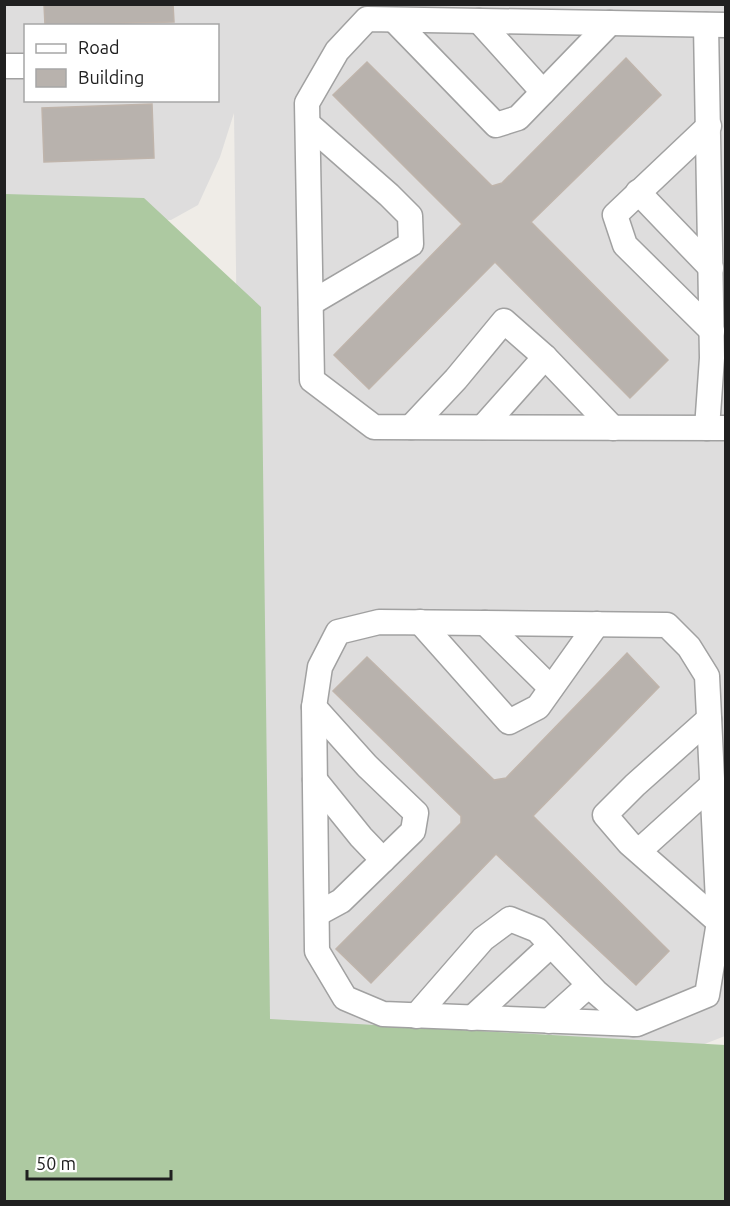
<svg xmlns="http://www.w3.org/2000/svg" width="730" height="1206" viewBox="0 0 730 1206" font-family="Ubuntu,sans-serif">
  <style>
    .residential { fill: #dedddd; fill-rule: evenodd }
    .forest { fill: #adc9a1 }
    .building { fill: #b8b2ad; stroke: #bfb4ab; stroke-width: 1.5 }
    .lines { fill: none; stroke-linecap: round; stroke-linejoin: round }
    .minor-casing { stroke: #a1a1a1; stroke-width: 27 }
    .minor { stroke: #fff; stroke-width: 24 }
  </style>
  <rect width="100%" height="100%" fill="#efece7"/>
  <path class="residential" d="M 5,5 L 725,5 L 725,1036 L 679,1054 L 246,1042 L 234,113 L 220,157 L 198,205 L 171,220 L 5,216 ZM 26,26 L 218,26 L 218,100 L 26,100 Z"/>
  <polygon class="forest" points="5,194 144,198 261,307 270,1019 725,1045 725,1201 5,1202"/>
  <g class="building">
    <polygon points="44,4 173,4 174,22 45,25"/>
    <polygon points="626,58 661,95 531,222 668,360 630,398 495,262 369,389 334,355 462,224 333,95 367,62 492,186 502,183"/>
    <polygon points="152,104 154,158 44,162 42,108"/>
    <polygon points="627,653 659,687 533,816 669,951 636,985 496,854 371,983 336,949 461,823 461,816 333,691 367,657 494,780 506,778"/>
  </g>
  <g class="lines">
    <g class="minor-casing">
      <g id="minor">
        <polyline points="394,20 496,125 518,118 610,23"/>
        <polyline points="479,21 543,92"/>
        <polyline points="706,25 712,358 707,428"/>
        <polyline points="726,25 367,19 337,51 307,103 312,380 374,427 726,428"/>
        <polyline points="4,66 26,66"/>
        <polyline points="308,124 389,195 410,216 411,244 311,303"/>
        <polyline points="709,126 615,215 625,245 712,331"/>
        <polyline points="638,192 711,268"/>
        <polyline points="411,427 456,379 504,321 545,357 613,428"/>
        <polyline points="483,427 545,357"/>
        <polygon points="379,622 667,625 689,647 707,676 719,922 707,995 637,1024 383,1014 345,998 317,951 314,707 320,667 338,632"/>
        <polyline points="420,622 509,722 538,707 597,624"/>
        <polyline points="485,623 551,688"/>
        <polyline points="314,707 367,766 416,813 413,831 341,901 317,914"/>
        <polyline points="709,719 635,785 605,815 629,843 719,922"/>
        <polyline points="315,780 361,837 383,860"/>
        <polyline points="639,851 713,784"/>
        <polyline points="416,1016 483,939 510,919 537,930 596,992 633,1024"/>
        <polyline points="472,1018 551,945"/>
        <polyline points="549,1021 589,985"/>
      </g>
    </g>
    <use href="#minor" class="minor"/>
  </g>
  <rect width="730" height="1206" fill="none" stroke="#202020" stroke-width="12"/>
  <rect x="24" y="24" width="195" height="78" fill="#ffffff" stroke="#a6a6a6" stroke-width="1.5"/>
  <rect x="36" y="44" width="30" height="9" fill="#ffffff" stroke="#a6a6a6" stroke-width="1.5"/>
  <text x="78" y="54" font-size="18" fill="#202020">Road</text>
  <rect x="36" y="69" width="30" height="18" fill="#b8b2ad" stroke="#a6a6a6" stroke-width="1.5"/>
  <text x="78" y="84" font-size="18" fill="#202020">Building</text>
  <path d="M27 1170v9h144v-9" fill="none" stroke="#202020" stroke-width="3"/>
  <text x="36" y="1170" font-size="18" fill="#202020" stroke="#ffffff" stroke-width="4.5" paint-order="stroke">50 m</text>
</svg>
